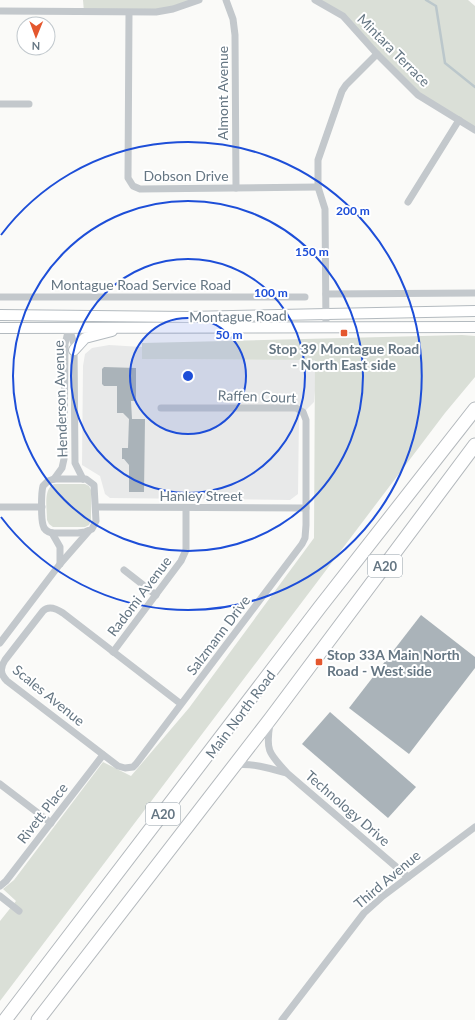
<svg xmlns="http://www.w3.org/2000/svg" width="475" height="1020" viewBox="0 0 475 1020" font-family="Lato,sans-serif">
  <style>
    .built { fill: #e8e9e9 }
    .green { fill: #dadfd7 }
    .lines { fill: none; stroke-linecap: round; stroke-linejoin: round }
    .stream { stroke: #bbc7cb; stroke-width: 2.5 }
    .building { fill: #aab3b9 }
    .secondary-casing { stroke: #b3babf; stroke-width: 12 }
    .highway-casing { stroke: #b4b9bd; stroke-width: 15 }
    .street { stroke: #c3c8cc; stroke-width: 7 }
    .secondary { stroke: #fff; stroke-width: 10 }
    .highway { stroke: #fff; stroke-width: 13 }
    .ring { fill: none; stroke: #1d4ed8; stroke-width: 2 }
    .poi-dot { fill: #e4572e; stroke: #fff; stroke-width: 1.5 }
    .labels { text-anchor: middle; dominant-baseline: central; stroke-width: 4; stroke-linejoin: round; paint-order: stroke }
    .shield { fill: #fff; stroke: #939fa8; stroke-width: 1 }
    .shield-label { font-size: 13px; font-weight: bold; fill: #657683 }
    .street-label { font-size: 14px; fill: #657683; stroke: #fff }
    .poi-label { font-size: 14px; font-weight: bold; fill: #657683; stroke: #fff }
    .centre { fill: #1d4ed8; stroke: #fff; stroke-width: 2 }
    .ring-label { font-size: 12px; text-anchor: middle; font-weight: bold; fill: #1d4ed8; stroke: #fff; stroke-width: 4; stroke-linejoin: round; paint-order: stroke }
  </style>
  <rect width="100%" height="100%" fill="#fafaf8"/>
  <polygon class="built" points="109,345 142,347 143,359 315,360 315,391 314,402 299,417 298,494 290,500 110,498 105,494 100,476 82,465 83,366 85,354 92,348"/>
  <g class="green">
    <polygon points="83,0 193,0 156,12 84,12"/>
    <polygon points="315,0 468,0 475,6 475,130 418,95 343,16"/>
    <polygon points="462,335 475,336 475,377 445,413 0,1001 0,921 16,901 3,889 14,880 103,762 131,776 189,708 314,538 315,360 142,359 142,343"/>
    <path d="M 54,484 L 85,484 L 89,486 L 91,490 L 91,521 L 89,525 L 85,527 L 53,527 L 49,524 L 47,520 C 47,508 43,489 54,484 Z"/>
  </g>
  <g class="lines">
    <polyline class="stream" points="426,0 436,6 445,63 475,87"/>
  </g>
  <g class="building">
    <polygon points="104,367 136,368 136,401 131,401 132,419 145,419 144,492 129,492 129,465 124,459 122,459 122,448 128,448 129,419 123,413 117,413 117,386 104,386 102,384 102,369"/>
    <polygon points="421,615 475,657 475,668 409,754 349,708"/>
    <polygon points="330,712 416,787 388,818 302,744"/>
  </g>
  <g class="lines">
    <g class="secondary-casing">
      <g id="secondary">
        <polyline points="0,315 187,317 475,311"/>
        <polyline points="0,328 475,327"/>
        <polyline points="74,350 85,338 112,331"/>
      </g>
    </g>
    <g class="highway-casing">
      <g id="highway">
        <polyline points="5,1020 320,607 475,409"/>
        <polyline points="38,1020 271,718 475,445"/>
      </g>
    </g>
    <g class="street">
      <polyline points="226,0 233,19 235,35 236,188"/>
      <polyline points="315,0 343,16 377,54 418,95 475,130"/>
      <polyline points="0,11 156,12 173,9 199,0"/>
      <polyline points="129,13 128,178 133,186 140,189 318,187"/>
      <polyline points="0,104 29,104"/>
      <polyline points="408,202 459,120"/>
      <polyline points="326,294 475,293"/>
      <polyline points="0,297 305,297"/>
      <polyline points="326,327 325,209 318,187 318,160 342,91 346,85 377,54"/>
      <polyline points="69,328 74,344 75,463 83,479"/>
      <path d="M 161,408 L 296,408 L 303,412 L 306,420 L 306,525 L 305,538 L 302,544 L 136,764 L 133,767 L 125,768 L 118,766 L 7,681 C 0,674 0,668 5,660 L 43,611 C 49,605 57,609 63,613 L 181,704"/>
      <path d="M 54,479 L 86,479 L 94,485 L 96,521 L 92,529 L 85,532 L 78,533 L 52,533 C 48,532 44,530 43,525 C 41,518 41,493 43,486 L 48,481 Z"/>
      <polyline points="54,479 62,468 64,459 65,344 69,328"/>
      <polyline points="0,507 42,507"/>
      <polyline points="96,507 306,508"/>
      <polyline points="52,533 60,547 60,564"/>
      <polyline points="124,570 156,595"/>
      <polyline points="0,643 60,564 88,532"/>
      <polyline points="113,652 181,561 186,550 186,508"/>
      <path d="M 270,724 C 265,752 270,754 288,774 L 408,877"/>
      <path d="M 235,765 C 253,763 269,768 286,773"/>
      <polyline points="0,784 51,823"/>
      <polyline points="0,886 6,881 103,755"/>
      <polyline points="0,896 19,911"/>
      <polyline points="282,1020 364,913 383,896 475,827"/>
    </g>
    <use href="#secondary" class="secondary"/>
    <use href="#highway" class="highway"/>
  </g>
  <circle cx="188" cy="376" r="58" fill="#1d4ed8" fill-opacity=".12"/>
  <g class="ring">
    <circle cx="188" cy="376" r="58"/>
    <circle cx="188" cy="376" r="117"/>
    <circle cx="188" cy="376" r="175"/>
    <path d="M1 235A234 234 0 1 1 1 517"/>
  </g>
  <g class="poi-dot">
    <rect x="340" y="329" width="8" height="8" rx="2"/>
    <rect x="315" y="658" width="8" height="8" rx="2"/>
  </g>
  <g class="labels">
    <g class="shield">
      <rect x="368" y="555" width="34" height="22" rx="3"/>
      <rect x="146" y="803" width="34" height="22" rx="3"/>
    </g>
    <g class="shield-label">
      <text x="385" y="566">A20</text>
      <text x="163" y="814">A20</text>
    </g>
    <g class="street-label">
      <text transform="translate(394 50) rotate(45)">Mintara Terrace</text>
      <text transform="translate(222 93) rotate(-90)">Almont Avenue</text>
      <text x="186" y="175">Dobson Drive</text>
      <text x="141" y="284">Montague Road Service Road</text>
      <text transform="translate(238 316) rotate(-1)">Montague Road</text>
      <text transform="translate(257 396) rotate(2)">Raffen Court</text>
      <text transform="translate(60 399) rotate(-92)">Henderson Avenue</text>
      <text x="201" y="495">Hanley Street</text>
      <text transform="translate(139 596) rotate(-53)">Radomi Avenue</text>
      <text transform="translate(218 635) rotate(-53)">Salzmann Drive</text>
      <text transform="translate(49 695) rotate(39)">Scales Avenue</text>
      <text transform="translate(240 714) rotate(-53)">Main North Road</text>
      <text transform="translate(348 808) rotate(41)">Technology Drive</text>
      <text transform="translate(42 813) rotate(-52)">Rivett Place</text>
      <text transform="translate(387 879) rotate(-40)">Third Avenue</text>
    </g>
    <g class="poi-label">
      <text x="344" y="348">Stop 39 Montague Road<tspan x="344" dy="16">- North East side</tspan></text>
      <text x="327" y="654" text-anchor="start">Stop 33A Main North<tspan x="327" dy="16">Road - West side</tspan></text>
    </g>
  </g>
  <circle cx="188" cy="376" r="6" class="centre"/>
  <g class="ring-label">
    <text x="353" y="215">200 m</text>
    <text x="312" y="256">150 m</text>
    <text x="271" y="297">100 m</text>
    <text x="229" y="339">50 m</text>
  </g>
  <g transform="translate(36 36) rotate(181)"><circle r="19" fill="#ffffff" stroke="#c1c8cd"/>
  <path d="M0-3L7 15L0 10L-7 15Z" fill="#e4572e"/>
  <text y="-6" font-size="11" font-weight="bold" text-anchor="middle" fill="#657683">N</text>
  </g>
</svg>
